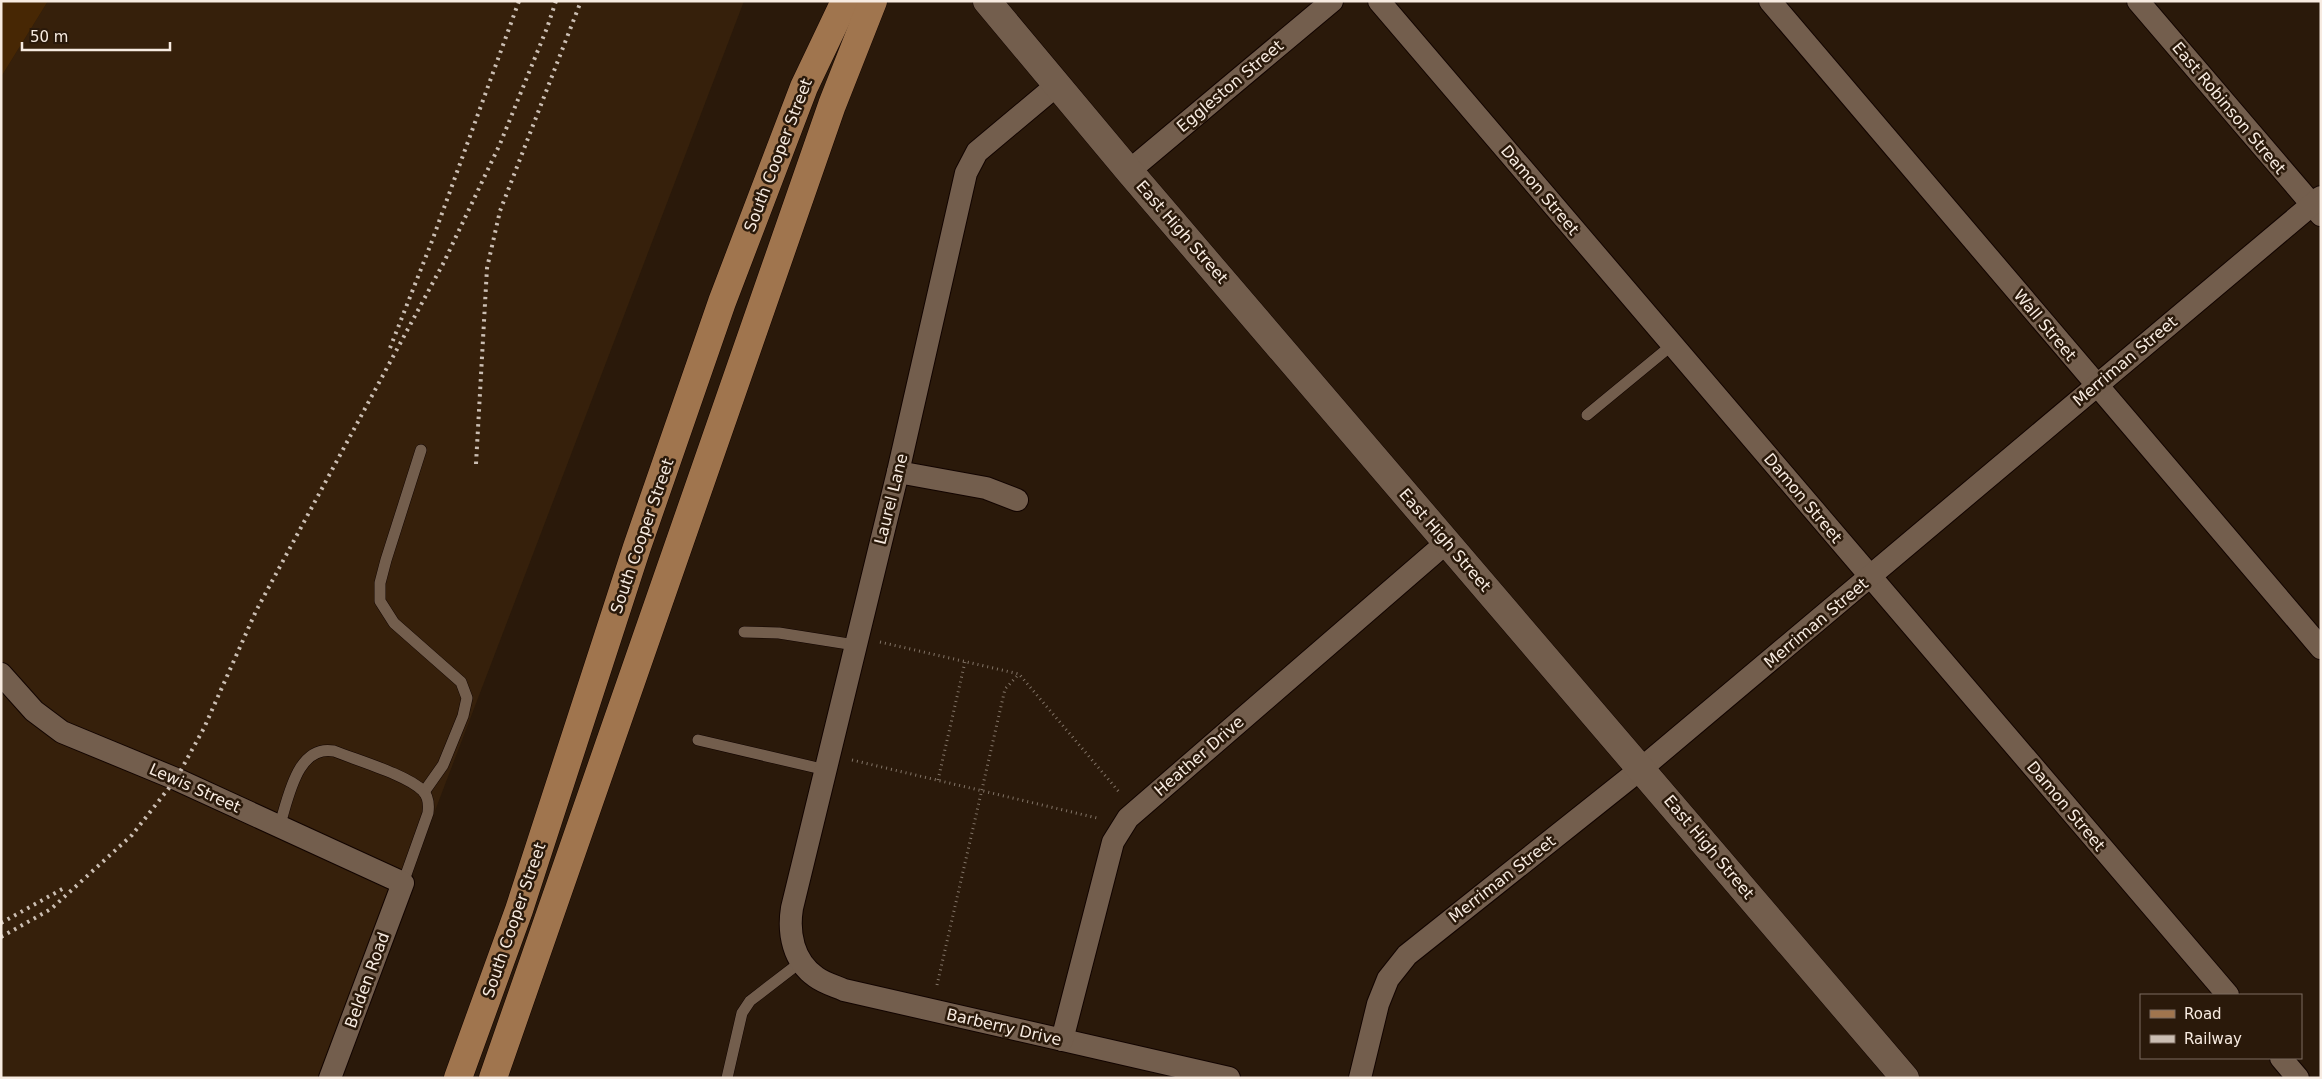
<svg xmlns="http://www.w3.org/2000/svg" width="2322" height="1079" viewBox="0 0 2322 1079" font-family="'DejaVu Sans',sans-serif">
  <style>
    .built { fill: #36200b }
    .water { fill: #472704 }
    .lines { fill: none; stroke-linecap: round; stroke-linejoin: round }
    .lane-casing { stroke: #120400; stroke-width: 12 }
    .street-casing { stroke: #120400; stroke-width: 24 }
    .secondary-casing { stroke: #120400; stroke-width: 29 }
    .primary-casing { stroke: #120400; stroke-width: 29 }
    .path { stroke: #837568; stroke-width: 3; stroke-dasharray: 1 4; stroke-linecap: butt }
    .lane { stroke: #735e4d; stroke-width: 11 }
    .street { stroke: #735e4d; stroke-width: 22 }
    .secondary { stroke: #735e4d; stroke-width: 28 }
    .primary { stroke: #a0754e; stroke-width: 28 }
    .rail { stroke: #cbbeb3; stroke-width: 4; stroke-dasharray: 2.5 5; stroke-linecap: butt }
    .labels { text-anchor: middle; dominant-baseline: central; stroke-width: 5; stroke-linejoin: round; paint-order: stroke }
    .street-label { font-size: 16px; fill: #f7ebe1; stroke: #2a190a }
  </style>
  <rect width="100%" height="100%" fill="#2a190a"/>
  <polygon class="built" points="48,1 744,1 333,1078 1,1078 1,77"/>
  <polygon class="water" points="1,1 48,1 1,77"/>
  <g class="lines">
    <g class="lane-casing">
      <g id="lane">
        <polyline points="1587,415 1672,345"/>
        <polyline points="421,450 386,560 380,583 380,601 394,623 461,682 467,698 463,716 443,765 424,792"/>
        <polyline points="744,632 779,633 855,645"/>
        <polyline points="698,740 826,770"/>
        <path d="M 279,827 C 288,801 296,744 334,751 C 356,760 408,775 423,791 C 429,797 429,805 428,813 L 403,883"/>
        <polyline points="727,1078 742,1013 750,1001 802,961"/>
      </g>
    </g>
    <g class="street-casing">
      <g id="street">
        <polyline points="1379,1 2228,995"/>
        <polyline points="1770,1 2321,648"/>
        <polyline points="2138,1 2321,215"/>
        <path d="M 1057,85 L 977,152 L 966,173 L 898,472 L 792,908 C 788,933 793,961 816,977 C 824,983 835,986 844,990 L 1229,1078"/>
        <polyline points="1129,171 1332,1"/>
        <polyline points="898,472 986,488 1017,500"/>
        <polyline points="1,674 34,711 62,732 176,779 403,883 330,1078"/>
        <polyline points="1062,1040 1113,842 1128,818 1447,542"/>
        <polyline points="2281,1058 2298,1078"/>
        <polyline points="1360,1078 1378,1004 1388,979 1407,955 1642,768 2321,197"/>
      </g>
    </g>
    <g class="secondary-casing">
      <polyline id="secondary" points="987,1 1129,171 1905,1078"/>
    </g>
    <g class="primary-casing">
      <g id="primary">
        <polyline points="458,1078 519,910 637,547 722,302 804,87 845,1"/>
        <polyline points="493,1078 832,105 873,1"/>
      </g>
    </g>
    <g class="path">
      <polyline points="880,642 1019,674 1120,793"/>
      <polyline points="852,760 1097,818"/>
      <polyline points="938,780 965,662"/>
      <polyline points="937,985 1005,689 1019,674"/>
    </g>
    <use href="#lane" class="lane"/>
    <use href="#street" class="street"/>
    <use href="#secondary" class="secondary"/>
    <use href="#primary" class="primary"/>
    <g class="rail">
      <polyline points="390,348 432,241 519,1"/>
      <polyline points="476,464 487,268 500,211 581,1"/>
      <polyline points="1,923 66,887"/>
      <polyline points="1,937 51,909 132,835 176,779 204,728 256,611 444,262 500,144 547,28 556,1"/>
    </g>
  </g>
  <g class="labels">
    <g class="street-label">
      <text transform="translate(1230 86) rotate(-40)">Eggleston Street</text>
      <text transform="translate(2229 108) rotate(50)">East Robinson Street</text>
      <text transform="translate(778 155) rotate(-69)">South Cooper Street</text>
      <text transform="translate(1540 190) rotate(50)">Damon Street</text>
      <text transform="translate(1182 232) rotate(49)">East High Street</text>
      <text transform="translate(2045 325) rotate(50)">Wall Street</text>
      <text transform="translate(2125 361) rotate(-40)">Merriman Street</text>
      <text transform="translate(1803 498) rotate(50)">Damon Street</text>
      <text transform="translate(891 499) rotate(-76)">Laurel Lane</text>
      <text transform="translate(642 536) rotate(-71)">South Cooper Street</text>
      <text transform="translate(1445 540) rotate(49)">East High Street</text>
      <text transform="translate(1816 623) rotate(-40)">Merriman Street</text>
      <text transform="translate(1199 756) rotate(-41)">Heather Drive</text>
      <text transform="translate(195 788) rotate(24)">Lewis Street</text>
      <text transform="translate(2066 806) rotate(50)">Damon Street</text>
      <text transform="translate(1709 847) rotate(50)">East High Street</text>
      <text transform="translate(1502 879) rotate(-38)">Merriman Street</text>
      <text transform="translate(514 920) rotate(-71)">South Cooper Street</text>
      <text transform="translate(367 980) rotate(-70)">Belden Road</text>
      <text transform="translate(1004 1027) rotate(13)">Barberry Drive</text>
    </g>
  </g>
  <rect width="2322" height="1079" fill="none" stroke="#f7ebe1" stroke-width="5"/>
  <rect x="2140" y="994" width="162" height="65" fill="#2a190a" stroke="#7c6d60"/>
  <rect x="2150" y="1010" width="25" height="8" fill="#a0754e" stroke="#7c6d60"/>
  <text x="2184" y="1019" font-size="15" fill="#f7ebe1">Road</text>
  <rect x="2150" y="1035" width="25" height="8" fill="#cbbeb3" stroke="#7c6d60"/>
  <text x="2184" y="1044" font-size="15" fill="#f7ebe1">Railway</text>
  <path d="M22 42v8h148v-8" fill="none" stroke="#f7ebe1" stroke-width="2.5"/>
  <text x="30" y="42" font-size="15" fill="#f7ebe1" stroke="#2a190a" stroke-width="4" paint-order="stroke">50 m</text>
</svg>
